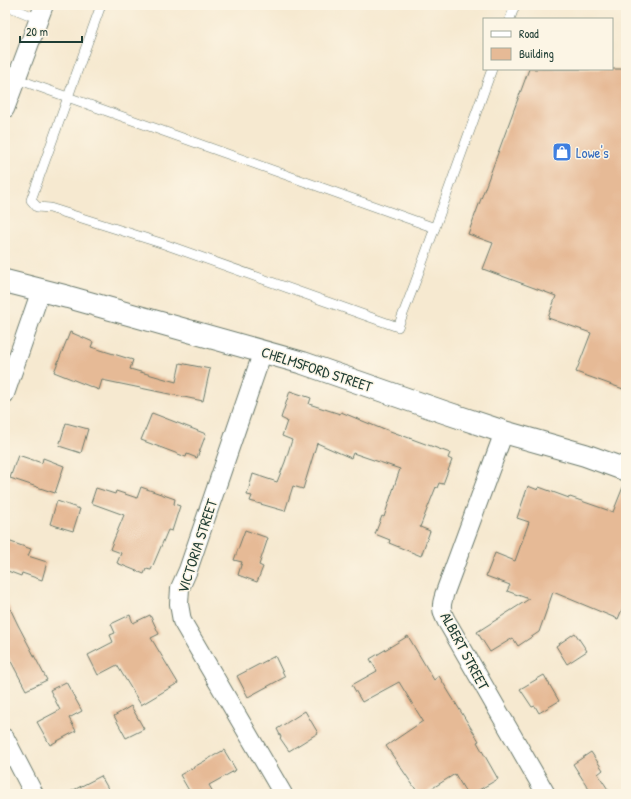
<svg xmlns="http://www.w3.org/2000/svg" width="631" height="799" viewBox="0 0 631 799" font-family="'Patrick Hand',sans-serif">
  <style>
    .building { fill: #e6ba96 }
    .lines { fill: none; stroke-linecap: round; stroke-linejoin: round }
    .lane-casing { stroke: #6a796b; stroke-width: 10 }
    .street-casing { stroke: #6a796b; stroke-width: 20 }
    .primary-casing { stroke: #6a796b; stroke-width: 24 }
    .lane { stroke: #fff; stroke-width: 9 }
    .street { stroke: #fff; stroke-width: 18 }
    .primary { stroke: #fff; stroke-width: 22 }
    .labels { text-anchor: middle; dominant-baseline: central; stroke-width: 3; stroke-linejoin: round; paint-order: stroke }
    .shop-label { font-size: 15px; fill: #366cbe; stroke: #fcf5e5; text-anchor: start }
    .street-label { font-size: 15px; fill: #1f3d34; stroke: #fcf5e5 }
  </style>
  <rect width="100%" height="100%" fill="#fcf5e5"/>
  <filter id="ink" filterUnits="userSpaceOnUse"><feTurbulence type="fractalNoise" baseFrequency=".025" numOctaves="2"/><feDisplacementMap in="SourceGraphic" scale="8" xChannelSelector="R" yChannelSelector="G"/><feConvolveMatrix kernelMatrix="1 2 1 2 8 2 1 2 1" color-interpolation-filters="sRGB"/></filter>
  <filter id="wash" filterUnits="userSpaceOnUse"><feTurbulence type="fractalNoise" baseFrequency=".012" numOctaves="4" result="noise"/><feDisplacementMap in="SourceGraphic" scale="16" xChannelSelector="R" yChannelSelector="G"/><feGaussianBlur stdDeviation="0.9" result="paint"/><feColorMatrix in="noise" values="0 0 0 0 0 0 0 0 0 0 0 0 0 0 0 0 0 1.4 0 .05"/><feComposite in="paint" operator="in"/></filter>
  <g filter="url(#wash)">
    <rect width="100%" height="100%" fill="#f6e9d0"/>
    <g id="blocks">
      <g class="building">
        <polygon points="529,69 626,69 626,390 576,372 591,333 548,318 556,296 483,269 493,243 468,234"/>
        <polygon points="70,332 93,342 91,347 133,360 130,369 176,382 180,363 210,369 203,401 102,380 99,390 54,372"/>
        <polygon points="290,391 311,398 309,404 340,414 341,412 382,429 382,428 450,453 448,458 452,460 443,484 439,483 437,488 436,487 420,527 430,531 421,556 389,543 390,540 375,534 382,516 384,517 400,469 353,453 351,458 317,443 303,489 293,486 285,511 250,501 252,496 247,495 253,474 277,482 285,462 292,440 282,436 287,421 281,418"/>
        <polygon points="152,413 206,434 197,458 187,454 186,457 141,440"/>
        <polygon points="66,423 88,429 81,453 59,446"/>
        <polygon points="18,455 42,463 43,458 64,466 55,493 10,478"/>
        <polygon points="625,482 626,482 626,600 618,619 553,592 539,632 518,646 513,638 490,652 477,632 529,599 507,591 510,585 486,576 495,553 515,561 529,522 517,518 528,486 538,490 539,487 569,498 570,497 613,512"/>
        <polygon points="141,487 175,499 174,504 180,506 172,531 168,530 151,570 146,569 144,574 117,563 121,553 110,549 124,515 91,503 96,488 115,494 116,491 137,498"/>
        <polygon points="57,501 80,509 73,531 50,524"/>
        <polygon points="245,530 268,538 259,565 263,567 257,582 238,575 242,562 234,560"/>
        <polygon points="5,540 31,549 28,556 47,562 42,580 22,573 21,576 5,570"/>
        <polygon points="5,598 18,625 47,680 26,690 5,650"/>
        <polygon points="130,615 133,623 150,615 159,634 151,638 178,683 141,705 117,665 98,675 88,655 113,642 110,635 115,633 111,624"/>
        <polygon points="575,633 587,651 567,664 556,646"/>
        <polygon points="408,636 434,680 439,676 450,694 479,741 477,742 498,779 472,794 467,794 455,774 423,794 419,794 386,746 423,721 399,682 362,702 352,685 377,671 370,659"/>
        <polygon points="275,656 285,677 248,697 237,676"/>
        <polygon points="544,675 559,701 539,713 535,706 532,707 520,689"/>
        <polygon points="66,682 82,711 69,718 76,731 50,745 37,722 60,710 50,690"/>
        <polygon points="131,706 144,729 126,738 114,716"/>
        <polygon points="305,711 318,733 289,751 280,738 281,737 277,729"/>
        <polygon points="224,750 236,770 209,785 214,794 191,794 180,775"/>
        <polygon points="591,752 603,770 598,774 611,794 592,794 573,764"/>
        <polygon points="101,776 111,794 66,794"/>
      </g>
    </g>
  </g>
  <g filter="url(#ink)">
    <use href="#blocks" fill-opacity="0" stroke="#6a796b" stroke-width="1"/>
    <g class="lines">
      <g class="lane-casing">
        <g id="lane">
          <polyline points="5,5 39,19"/>
          <polyline points="101,5 31,200 37,207 50,208 164,244 398,327 415,283 492,69"/>
          <polyline points="510,19 515,5"/>
          <polyline points="17,79 435,228"/>
        </g>
      </g>
      <g class="street-casing">
        <g id="street">
          <polyline points="5,109 44,5"/>
          <polyline points="263,351 188,570 180,588 179,604 182,621 283,794"/>
          <polyline points="5,394 41,290"/>
          <path d="M 504,432 L 444,595 C 444,598 442,601 442,605 C 441,613 446,621 450,627 L 546,794"/>
          <polyline points="5,738 34,794"/>
        </g>
      </g>
      <g class="primary-casing">
        <polyline id="primary" points="5,281 68,297 303,363 444,412 504,432 585,455 626,470"/>
      </g>
      <use href="#lane" class="lane"/>
      <use href="#street" class="street"/>
      <use href="#primary" class="primary"/>
    </g>
  </g>
  <defs>
    <g id="shop-square" transform="scale(1)"><rect x="-9" y="-9" width="18" height="18" rx="4" fill="#3f7fe0" stroke="#fcf5e5"/><path d="M-5-2.5h2.3a2.7 3.5 0 0 1 5.4 0H5L5.5 6h-11ZM-1.5-2.5h3a1.5 2.3 0 0 0-3 0Z" fill="#fff"/></g>
  </defs>
  <g fill-rule="evenodd">
    <use href="#shop-square" x="562" y="152"/>
  </g>
  <g class="labels">
    <g class="shop-label">
      <text x="576" y="152">Lowe's</text>
    </g>
    <g class="street-label">
      <text transform="translate(317 369) rotate(18)">CHELMSFORD STREET</text>
      <text transform="translate(197 546) rotate(-72)">VICTORIA STREET</text>
      <text transform="translate(465 651) rotate(62)">ALBERT STREET</text>
    </g>
  </g>
  <rect width="631" height="799" fill="none" stroke="#fcf5e5" stroke-width="20"/>
  <rect x="483" y="18" width="130" height="52" fill="#fcf5e5" stroke="#a4ab9e"/>
  <rect x="491" y="31" width="20" height="6" fill="#ffffff" stroke="#a4ab9e"/>
  <text x="519" y="38" font-size="12" fill="#1f3d34">Road</text>
  <rect x="491" y="48" width="20" height="12" fill="#e6ba96" stroke="#a4ab9e"/>
  <text x="519" y="58" font-size="12" fill="#1f3d34">Building</text>
  <path d="M20 36v6h62v-6" fill="none" stroke="#1f3d34" stroke-width="2"/>
  <text x="26" y="36" font-size="12" fill="#1f3d34" stroke="#fcf5e5" stroke-width="3" paint-order="stroke">20 m</text>
</svg>
